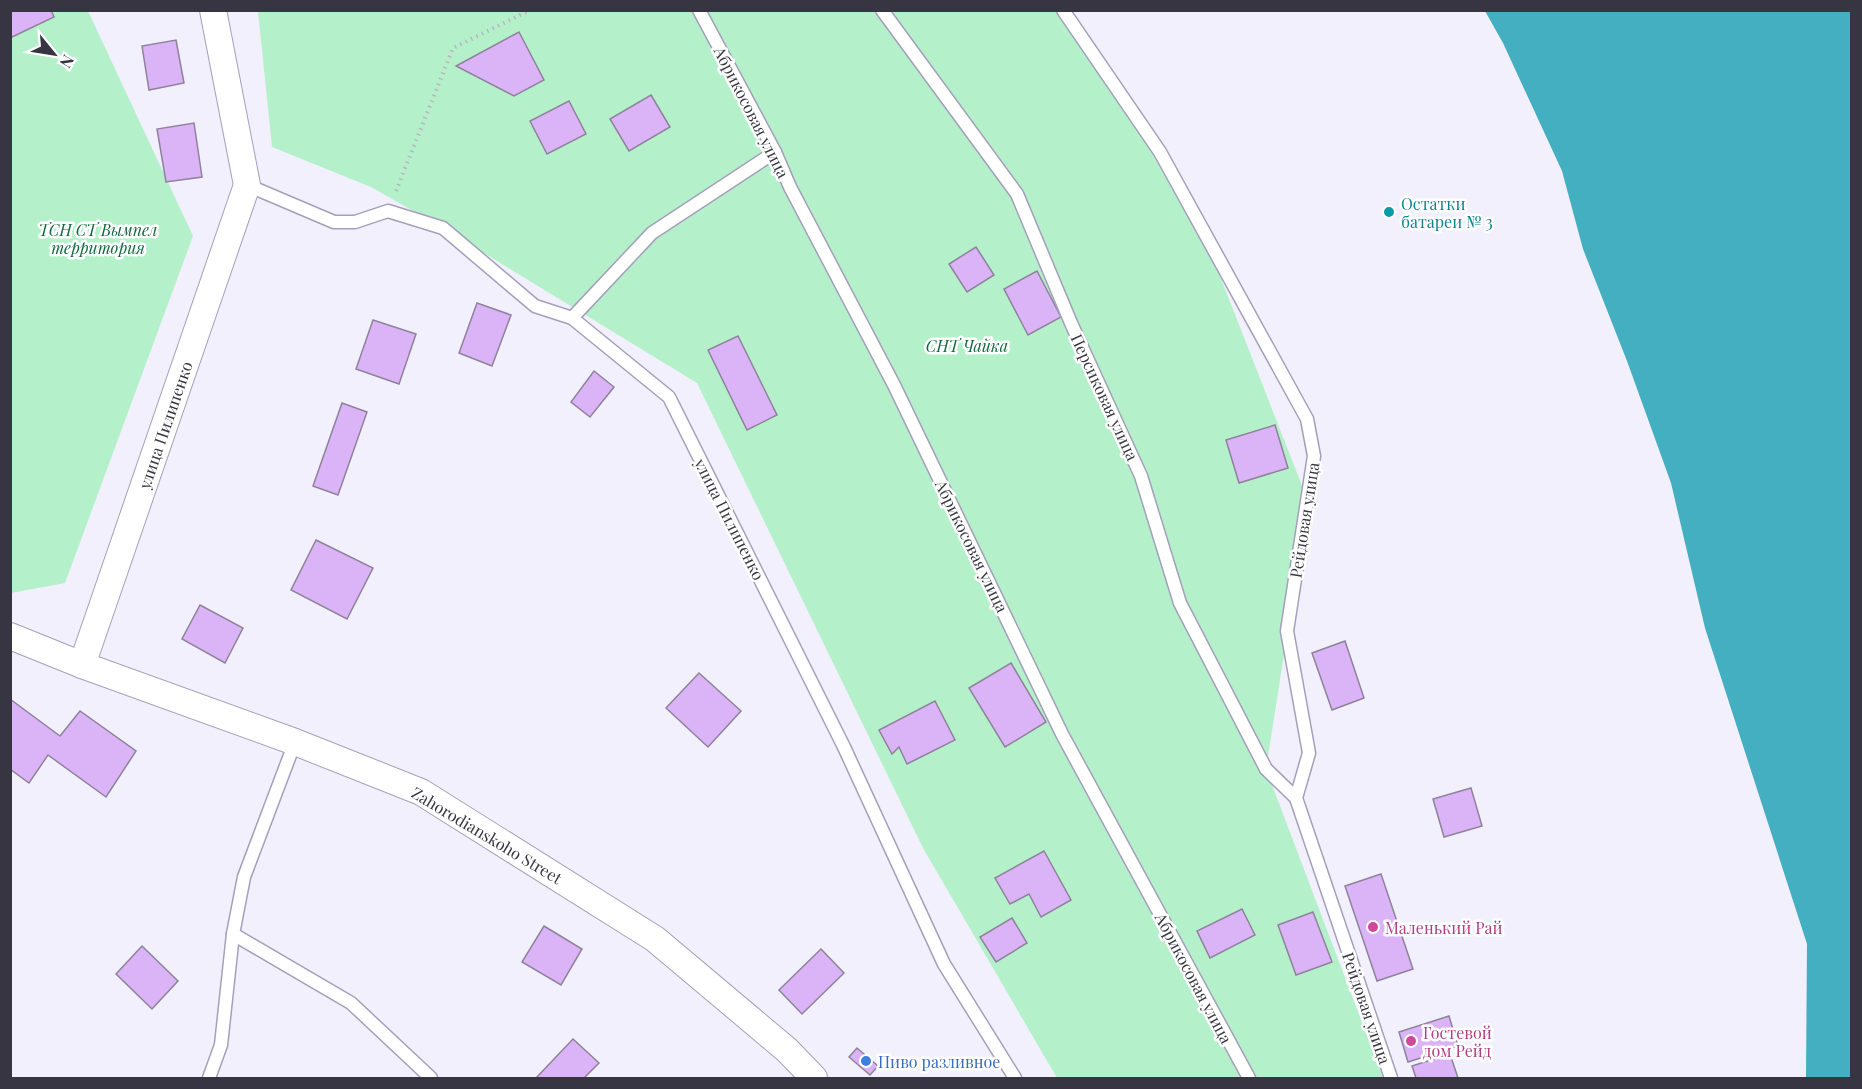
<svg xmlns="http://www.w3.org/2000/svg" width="1862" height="1089" viewBox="0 0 1862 1089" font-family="'Playfair Display',serif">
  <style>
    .green { fill: #b4f0c9 }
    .water { fill: #43afc1 }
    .building { fill: #dab4f7; stroke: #8f829b; stroke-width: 1.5 }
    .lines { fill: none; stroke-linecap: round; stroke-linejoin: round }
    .lane-casing { stroke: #a4a0bc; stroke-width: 15 }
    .street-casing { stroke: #a4a0bc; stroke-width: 28 }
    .path { stroke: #b8b6c2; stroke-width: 4; stroke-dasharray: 1.5 4.5; stroke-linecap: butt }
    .lane { stroke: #fff; stroke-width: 12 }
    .street { stroke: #fff; stroke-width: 26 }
    .culture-dot { fill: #0f9aa8; stroke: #fff; stroke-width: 2 }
    .hotel-dot { fill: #d1479c; stroke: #fff; stroke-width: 2 }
    .shop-dot { fill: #3f7fe0; stroke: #fff; stroke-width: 2 }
    .labels { text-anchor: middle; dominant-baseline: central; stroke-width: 5; stroke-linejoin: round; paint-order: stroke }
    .street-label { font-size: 16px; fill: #373541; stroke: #fff }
    .culture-label { font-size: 16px; fill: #0d838f; stroke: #fff; text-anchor: start }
    .park-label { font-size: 16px; font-style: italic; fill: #10673d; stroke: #fff }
    .hotel-label { font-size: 16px; fill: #b23c85; stroke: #fff; text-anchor: start }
    .shop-label { font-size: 16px; fill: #366cbe; stroke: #fff; text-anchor: start }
  </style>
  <rect width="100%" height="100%" fill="#f1f0fc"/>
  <g class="green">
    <polygon points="11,11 88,11 193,236 65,583 11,593"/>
    <polygon points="258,11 1059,11 1200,225 1308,501 1266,769 1383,1078 1057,1078 923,848 697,383 443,228 371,187 272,147"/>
  </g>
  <polygon class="water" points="1485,11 1851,11 1851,1078 1806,1078 1807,944 1705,628 1671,483 1627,361 1583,249 1562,171 1503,43"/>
  <g class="building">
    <polygon points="10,10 51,10 54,17 10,38"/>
    <polygon points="519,32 544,80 514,96 456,66"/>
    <polygon points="176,40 184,83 149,90 142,46"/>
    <polygon points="651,95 670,127 629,151 610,119"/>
    <polygon points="569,101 586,134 547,154 530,121"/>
    <polygon points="194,123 202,177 166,182 157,129"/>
    <polygon points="976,247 994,275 967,292 949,264"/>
    <polygon points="1037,271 1061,317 1028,335 1004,289"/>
    <polygon points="477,303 511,315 492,366 459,353"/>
    <polygon points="373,320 416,334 399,384 356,369"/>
    <polygon points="738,336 777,415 747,430 708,350"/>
    <polygon points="594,371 614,387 590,417 571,402"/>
    <polygon points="342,403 367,412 338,495 313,486"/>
    <polygon points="1275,425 1288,468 1239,483 1226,440"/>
    <polygon points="316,540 373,568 347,619 291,590"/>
    <polygon points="200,605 243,628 225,663 182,639"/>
    <polygon points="1345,641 1364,698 1332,710 1312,653"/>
    <polygon points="1011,663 1046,722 1005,747 969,688"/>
    <polygon points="699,673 741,711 708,747 666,708"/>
    <polygon points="10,699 60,736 80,711 136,751 106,797 48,755 29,783 10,769"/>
    <polygon points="935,701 955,740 907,764 899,747 892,754 879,730"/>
    <polygon points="1471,788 1482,826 1444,837 1433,799"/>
    <polygon points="1044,851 1071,900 1041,917 1029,894 1010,904 995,878"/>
    <polygon points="1381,874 1413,969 1377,981 1345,886"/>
    <polygon points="1242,909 1255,935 1210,958 1197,931"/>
    <polygon points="1313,912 1332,962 1296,975 1278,925"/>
    <polygon points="1012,918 1027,943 996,962 980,937"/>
    <polygon points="544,926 582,949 561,985 522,962"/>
    <polygon points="142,946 178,981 152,1009 116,974"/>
    <polygon points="821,949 844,973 802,1014 779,990"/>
    <polygon points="1449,1016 1458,1046 1408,1062 1399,1032"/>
    <polygon points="573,1039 599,1063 584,1078 536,1078"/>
    <polygon points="857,1048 878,1066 870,1075 849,1057"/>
    <polygon points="1450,1054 1458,1078 1416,1078 1412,1066"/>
  </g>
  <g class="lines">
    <g class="lane-casing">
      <g id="lane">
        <polyline points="699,10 775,152 790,187 894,385 1062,734 1249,1078"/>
        <polyline points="882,10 1017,194 1071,323 1141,476 1180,603 1266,769 1296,798"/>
        <polyline points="1063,10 1160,152 1307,419 1314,456 1287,631 1309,753 1296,798 1391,1078"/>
        <polyline points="247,185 334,222 355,222 388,211 443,228 535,306 572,318 669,397 844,747 944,964 1015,1078"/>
        <polyline points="572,318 652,233 775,152"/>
        <polyline points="233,934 351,1003 431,1078"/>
        <polyline points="209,1078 221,1045 233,934 244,877 295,742"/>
      </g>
    </g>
    <g class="street-casing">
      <g id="street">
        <polyline points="10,636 82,665 295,742 421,792 655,939 787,1050 814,1078"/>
        <polyline points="82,665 247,185 213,10"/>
      </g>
    </g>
    <polyline class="path" points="396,191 453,48 530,10"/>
    <use href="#lane" class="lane"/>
    <use href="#street" class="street"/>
  </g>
  <circle class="culture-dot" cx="1389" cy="212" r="6"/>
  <g class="hotel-dot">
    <circle cx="1373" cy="927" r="6"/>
    <circle cx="1411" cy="1041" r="6"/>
  </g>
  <circle class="shop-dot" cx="866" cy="1061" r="6"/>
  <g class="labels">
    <g class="street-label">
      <text transform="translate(752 112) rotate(63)">Абрикосовая улица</text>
      <text transform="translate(1105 397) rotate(65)">Персиковая улица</text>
      <text transform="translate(165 425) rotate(-71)">улица Пилипенко</text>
      <text transform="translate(730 519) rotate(63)">улица Пилипенко</text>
      <text transform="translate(1304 520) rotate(-81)">Рейдовая улица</text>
      <text transform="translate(972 546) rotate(64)">Абрикосовая улица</text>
      <text transform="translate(487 835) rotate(31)">Zahorodianskoho Street</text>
      <text transform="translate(1194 978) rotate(62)">Абрикосовая улица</text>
      <text transform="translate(1367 1008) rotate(71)">Рейдовая улица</text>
    </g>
    <g class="culture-label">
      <text x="1401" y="203">Остатки<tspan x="1401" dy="18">батареи № 3</tspan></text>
    </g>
    <g class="park-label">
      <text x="98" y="229">ТСН СТ Вымпел<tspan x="98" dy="18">территория</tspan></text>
      <text x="967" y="345">СНТ Чайка</text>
    </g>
    <g class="hotel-label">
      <text x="1385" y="927">Маленький Рай</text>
      <text x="1423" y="1032">Гостевой<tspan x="1423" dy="18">дом Рейд</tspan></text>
    </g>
    <g class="shop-label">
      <text x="878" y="1061">Пиво разливное</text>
    </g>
  </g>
  <rect width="1862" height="1089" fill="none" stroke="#373541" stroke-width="24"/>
  <g transform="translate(54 54) rotate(120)" stroke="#ffffff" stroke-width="4.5" paint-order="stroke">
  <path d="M0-4.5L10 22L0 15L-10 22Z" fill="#373541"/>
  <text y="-9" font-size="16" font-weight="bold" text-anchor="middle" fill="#373541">N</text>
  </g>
</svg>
